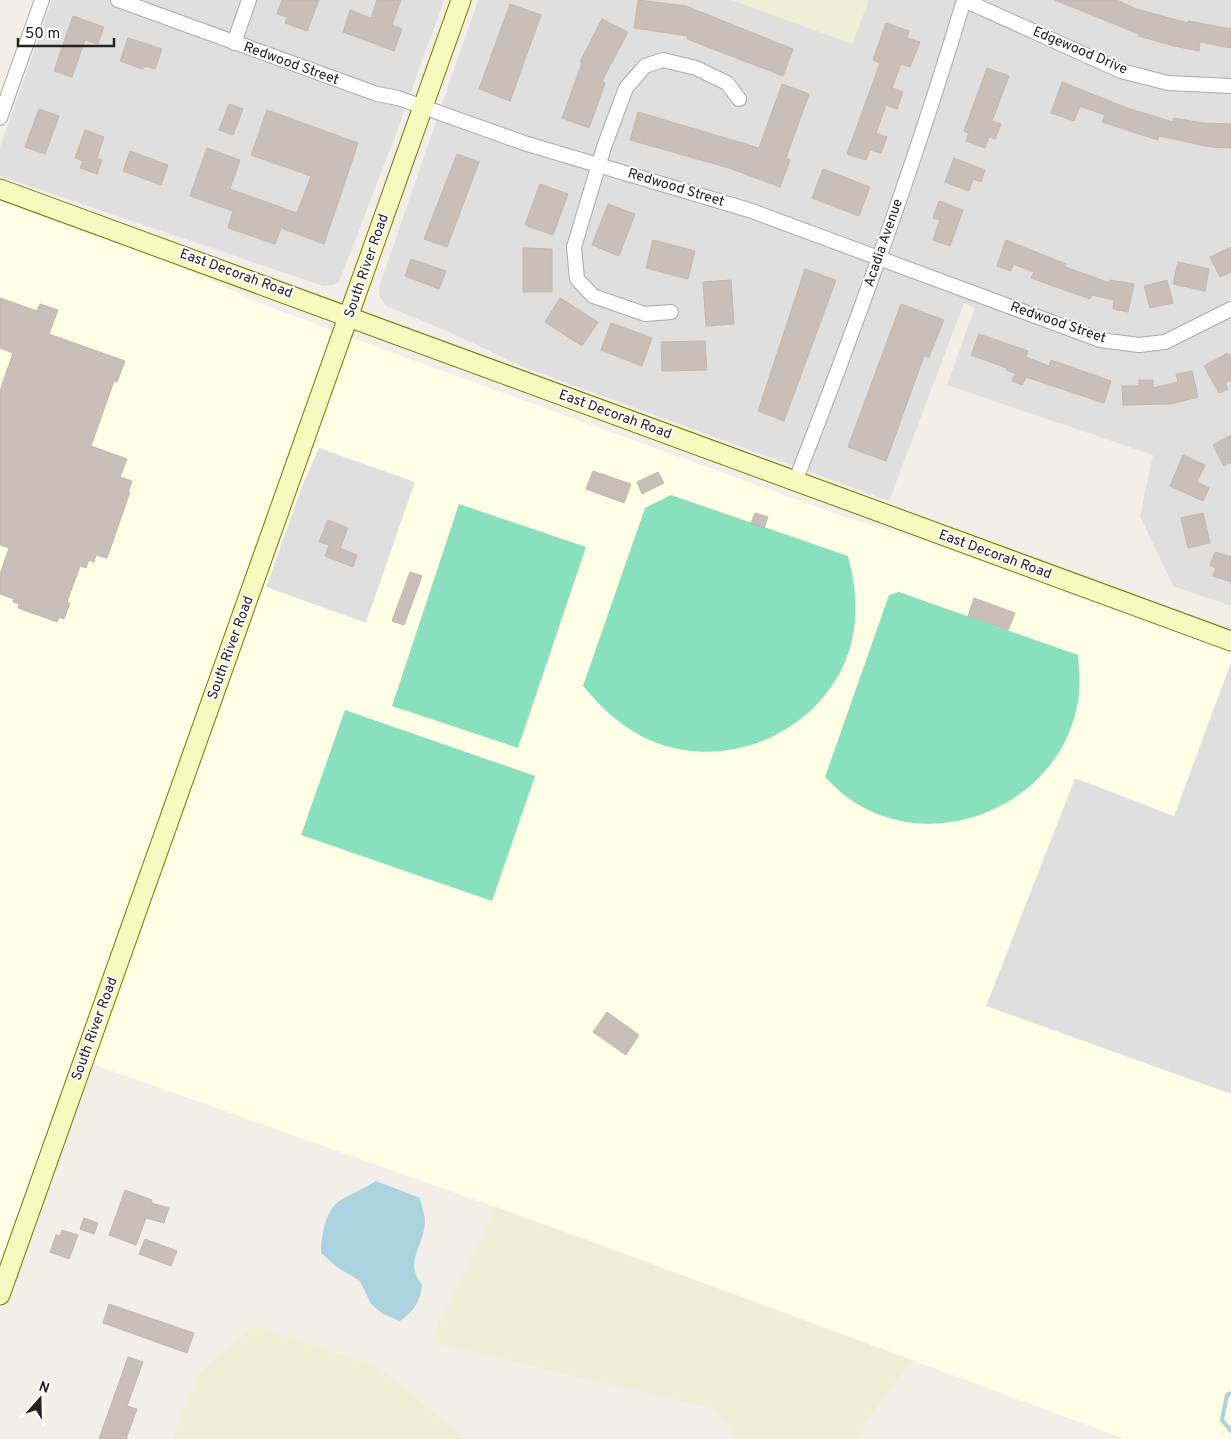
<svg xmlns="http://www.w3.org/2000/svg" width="1231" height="1439" viewBox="0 0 1231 1439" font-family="Overpass,sans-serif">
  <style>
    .residential { fill: #e0dfdf }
    .education { fill: #ffffe5; fill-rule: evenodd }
    .farmland { fill: #eef0d5 }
    .pitch { fill: #88e0be }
    .water { fill: #aad3df }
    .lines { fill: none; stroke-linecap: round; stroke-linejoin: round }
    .stream { stroke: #aad3df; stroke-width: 4 }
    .building { fill: #c7bfb8; stroke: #c4b6ab }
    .street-casing { stroke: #a9a9a9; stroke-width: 16 }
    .secondary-casing { stroke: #707d05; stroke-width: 21 }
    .street { stroke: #fff; stroke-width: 14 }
    .secondary { stroke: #f7fabf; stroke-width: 19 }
    .labels { text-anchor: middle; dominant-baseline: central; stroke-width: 4; stroke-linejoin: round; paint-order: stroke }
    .street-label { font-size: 14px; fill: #222; stroke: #fff }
  </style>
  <rect width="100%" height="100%" fill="#f2efe9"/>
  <g class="residential">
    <polygon points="52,0 444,0 394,139 339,282 332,285 323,286 0,176 0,147"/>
    <polygon points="478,0 732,0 852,43 869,0 1231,0 1231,606 1173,586 1140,516 1153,455 947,385 975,308 964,303 889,501 523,367 456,335 386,306 379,295 379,287"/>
    <polygon points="319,447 415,482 366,623 266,587 304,481"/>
    <polygon points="1231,662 1231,1094 986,1006 1075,778 1174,816"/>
  </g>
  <path class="education" d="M 0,201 L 183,267 L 259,303 L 385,350 L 842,516 L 930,543 L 1231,653 L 1231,662 L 1174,816 L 1075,778 L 986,1006 L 1231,1094 L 1231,1439 L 1125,1439 L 588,1240 L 73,1057 L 0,1266 ZM 319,448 L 415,482 L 366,623 L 266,587 L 304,481 Z"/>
  <g class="farmland">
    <polygon points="732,0 869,0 852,44"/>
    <polygon points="496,1207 912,1360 864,1424 863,1439 736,1439 716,1410 430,1342"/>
    <polygon points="253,1326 377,1366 467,1439 175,1439 175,1429 200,1372"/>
  </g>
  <g class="pitch">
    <path d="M 671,495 L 848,556 C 857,589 859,621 848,654 C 819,736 718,776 641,736 C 617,723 600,706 583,686 L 645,508 Z"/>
    <polygon points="459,504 586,547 518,748 392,706"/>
    <path d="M 899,592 L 1078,655 C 1079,670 1081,686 1078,701 C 1062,802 940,857 854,802 C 843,795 834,786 825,777 L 889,595 Z"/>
    <polygon points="345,710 535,776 492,901 301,835"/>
  </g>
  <path class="water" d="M 376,1181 L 420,1198 C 421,1205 425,1214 425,1221 C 424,1249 403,1260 422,1285 C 420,1302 414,1311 400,1321 L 383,1314 L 371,1304 L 360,1281 L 337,1267 L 321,1253 C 321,1237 325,1209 341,1200 C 353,1193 365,1188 376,1181 Z"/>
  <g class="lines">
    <polyline class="stream" points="1231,1393 1227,1395 1222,1420 1231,1431"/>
  </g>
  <g class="building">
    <polygon points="282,0 319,0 307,31 285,23 287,17 277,14"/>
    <polygon points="377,0 401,0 392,25 402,29 394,51 343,32 350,10 371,18"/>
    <polygon points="638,0 686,6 793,49 783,76 687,39 688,36 634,28"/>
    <polygon points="1055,0 1117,0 1136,9 1188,23 1188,21 1231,29 1231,48 1200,42 1199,51 1174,46 1139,36 1139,34"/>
    <polygon points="510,4 541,15 510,101 479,89"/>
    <polygon points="73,16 104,27 98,44 85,40 72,77 54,71"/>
    <polygon points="602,19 628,32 602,81 605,83 589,128 562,118 582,63 580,62"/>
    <polygon points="886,23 909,31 907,38 920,42 910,67 901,64 892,88 903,92 897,109 886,105 876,133 887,137 881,153 870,150 866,160 847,154 880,63 873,60"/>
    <polygon points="128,38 162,49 155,69 145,66 143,69 120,61"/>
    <polygon points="987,68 1009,76 992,121 1001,124 995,139 989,137 985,148 966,141 969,133 964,131"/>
    <polygon points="1062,82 1127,108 1173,122 1173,118 1203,123 1231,124 1231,148 1211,147 1159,136 1158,140 1102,122 1105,115 1080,106 1074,121 1051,113"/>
    <polygon points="782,84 809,94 786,158 790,160 780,187 729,168 630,140 638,112 759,148"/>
    <polygon points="229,104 243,109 233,135 219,130"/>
    <polygon points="39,109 59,116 45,154 25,147"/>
    <polygon points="267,110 358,143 324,244 281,228 275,244 228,228 233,211 190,196 207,148 240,160 230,189 297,213 311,176 251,155"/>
    <polygon points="85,130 104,137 97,158 102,160 97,174 80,168 83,161 75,158"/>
    <polygon points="130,151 168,165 161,185 123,171"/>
    <polygon points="457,154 479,162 447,247 424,239"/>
    <polygon points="954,158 985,170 981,182 973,179 969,191 945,182"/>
    <polygon points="823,169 870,187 859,216 812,198"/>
    <polygon points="540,184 568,194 553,235 525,225"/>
    <polygon points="939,201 963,210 950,246 933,240 940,220 933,218"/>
    <polygon points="608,204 635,214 619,256 592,245"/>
    <polygon points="653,240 695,251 688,279 646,268"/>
    <polygon points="1006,240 1066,264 1065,267 1110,283 1110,280 1134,284 1128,312 1113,309 1114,300 1092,295 1090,299 1031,278 1034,272 1013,264 1011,271 997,266"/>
    <polygon points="1231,247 1231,272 1220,277 1210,257"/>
    <polygon points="523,248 552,249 552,292 523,292"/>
    <polygon points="411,259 446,271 439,289 405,276"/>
    <polygon points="1178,262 1209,269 1205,291 1173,284"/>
    <polygon points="805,269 836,280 784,421 758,411"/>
    <polygon points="731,280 734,324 706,326 703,282"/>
    <polygon points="1167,280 1173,303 1150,308 1144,286"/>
    <polygon points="0,298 37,311 40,304 58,310 49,334 125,361 117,382 114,381 91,446 127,459 120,477 132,481 128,492 130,492 107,558 96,555 94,562 89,560 86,568 80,566 67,602 70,603 64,619 59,617 57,622 18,608 19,604 13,602 14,599 0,594 0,574 9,548 0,545 0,391 13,353 0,348"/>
    <polygon points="560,298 598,322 582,346 545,322"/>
    <polygon points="901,304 944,320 929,357 924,356 886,461 848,447"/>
    <polygon points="611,323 652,338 642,366 601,350"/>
    <polygon points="979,334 1028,351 1026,357 1049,366 1051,360 1111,381 1104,403 1026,377 1022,385 1012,381 1015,373 1006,370 1007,368 971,355"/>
    <polygon points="705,341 707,370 662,371 661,342"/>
    <polygon points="1228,353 1231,359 1231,380 1225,383 1228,389 1219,393 1204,366"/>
    <polygon points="1192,371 1198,397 1170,404 1123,405 1122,386 1139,386 1139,380 1153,380 1153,388 1178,382 1176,374"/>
    <polygon points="1231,435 1231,462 1224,466 1213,445"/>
    <polygon points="1183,455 1205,465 1197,482 1209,488 1203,501 1170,486"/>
    <polygon points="593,471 631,484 624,503 586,489"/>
    <polygon points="658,472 664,483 642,494 637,482"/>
    <polygon points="755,513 768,517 764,528 751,523"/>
    <polygon points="1203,513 1210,543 1188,548 1181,518"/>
    <polygon points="328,520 348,528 340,548 357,555 353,567 325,556 329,545 319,542"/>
    <polygon points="1215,552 1231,557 1231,582 1213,576 1216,568 1210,565"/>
    <polygon points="410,572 422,576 404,625 392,621"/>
    <polygon points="974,598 1015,613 1008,630 968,616"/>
    <polygon points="607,1012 639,1035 626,1055 593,1032"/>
    <polygon points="125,1190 152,1200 151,1203 169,1208 164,1223 146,1218 136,1245 109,1235"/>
    <polygon points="84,1218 98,1223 94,1234 80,1229"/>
    <polygon points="62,1230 78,1235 69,1259 50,1252 56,1235 60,1236"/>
    <polygon points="145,1239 177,1251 171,1266 139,1254"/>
    <polygon points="109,1304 194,1333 187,1353 103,1323"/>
    <polygon points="128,1357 143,1362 127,1406 137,1409 126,1439 99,1439"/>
  </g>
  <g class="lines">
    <g class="street-casing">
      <g id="street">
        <polyline points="118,0 377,94 398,98 524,143 749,210 1100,340 1139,345 1165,342 1231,309"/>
        <polyline points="964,0 1121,71 1168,83 1231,86"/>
        <polyline points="234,43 249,0"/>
        <polyline points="0,118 42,0"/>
        <polyline points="671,312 645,314 593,296 577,279 574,247 604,147 626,88 645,66 663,60 696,68 727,83 739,99"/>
        <path d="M 795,482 C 857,324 915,163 964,0"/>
      </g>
    </g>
    <g class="secondary-casing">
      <g id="secondary">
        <polyline points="0,189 1231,641"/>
        <polyline points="0,1295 461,0"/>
      </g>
    </g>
    <use href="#street" class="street"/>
    <use href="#secondary" class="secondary"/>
  </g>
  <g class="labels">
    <g class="street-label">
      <text transform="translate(1080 51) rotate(23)">Edgewood Drive</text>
      <text transform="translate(291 64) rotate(20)">Redwood Street</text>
      <text transform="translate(676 188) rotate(17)">Redwood Street</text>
      <text transform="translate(884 243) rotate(-71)">Acadia Avenue</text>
      <text transform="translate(367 266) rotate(-71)">South River Road</text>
      <text transform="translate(236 274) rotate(20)">East Decorah Road</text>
      <text transform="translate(1058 323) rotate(19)">Redwood Street</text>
      <text transform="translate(615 415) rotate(20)">East Decorah Road</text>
      <text transform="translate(995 555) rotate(20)">East Decorah Road</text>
      <text transform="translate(231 648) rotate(-70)">South River Road</text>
      <text transform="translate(95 1029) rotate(-70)">South River Road</text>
    </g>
  </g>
  <g transform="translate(40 1399) rotate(20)" stroke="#ffffff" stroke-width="4" paint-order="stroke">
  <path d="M0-4L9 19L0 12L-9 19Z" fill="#222222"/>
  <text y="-8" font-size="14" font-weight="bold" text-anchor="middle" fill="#222222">N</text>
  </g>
  <path d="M18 38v8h96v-8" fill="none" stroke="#222222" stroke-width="2.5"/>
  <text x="25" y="38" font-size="15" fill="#222222" stroke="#ffffff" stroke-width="4" paint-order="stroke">50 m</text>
</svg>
